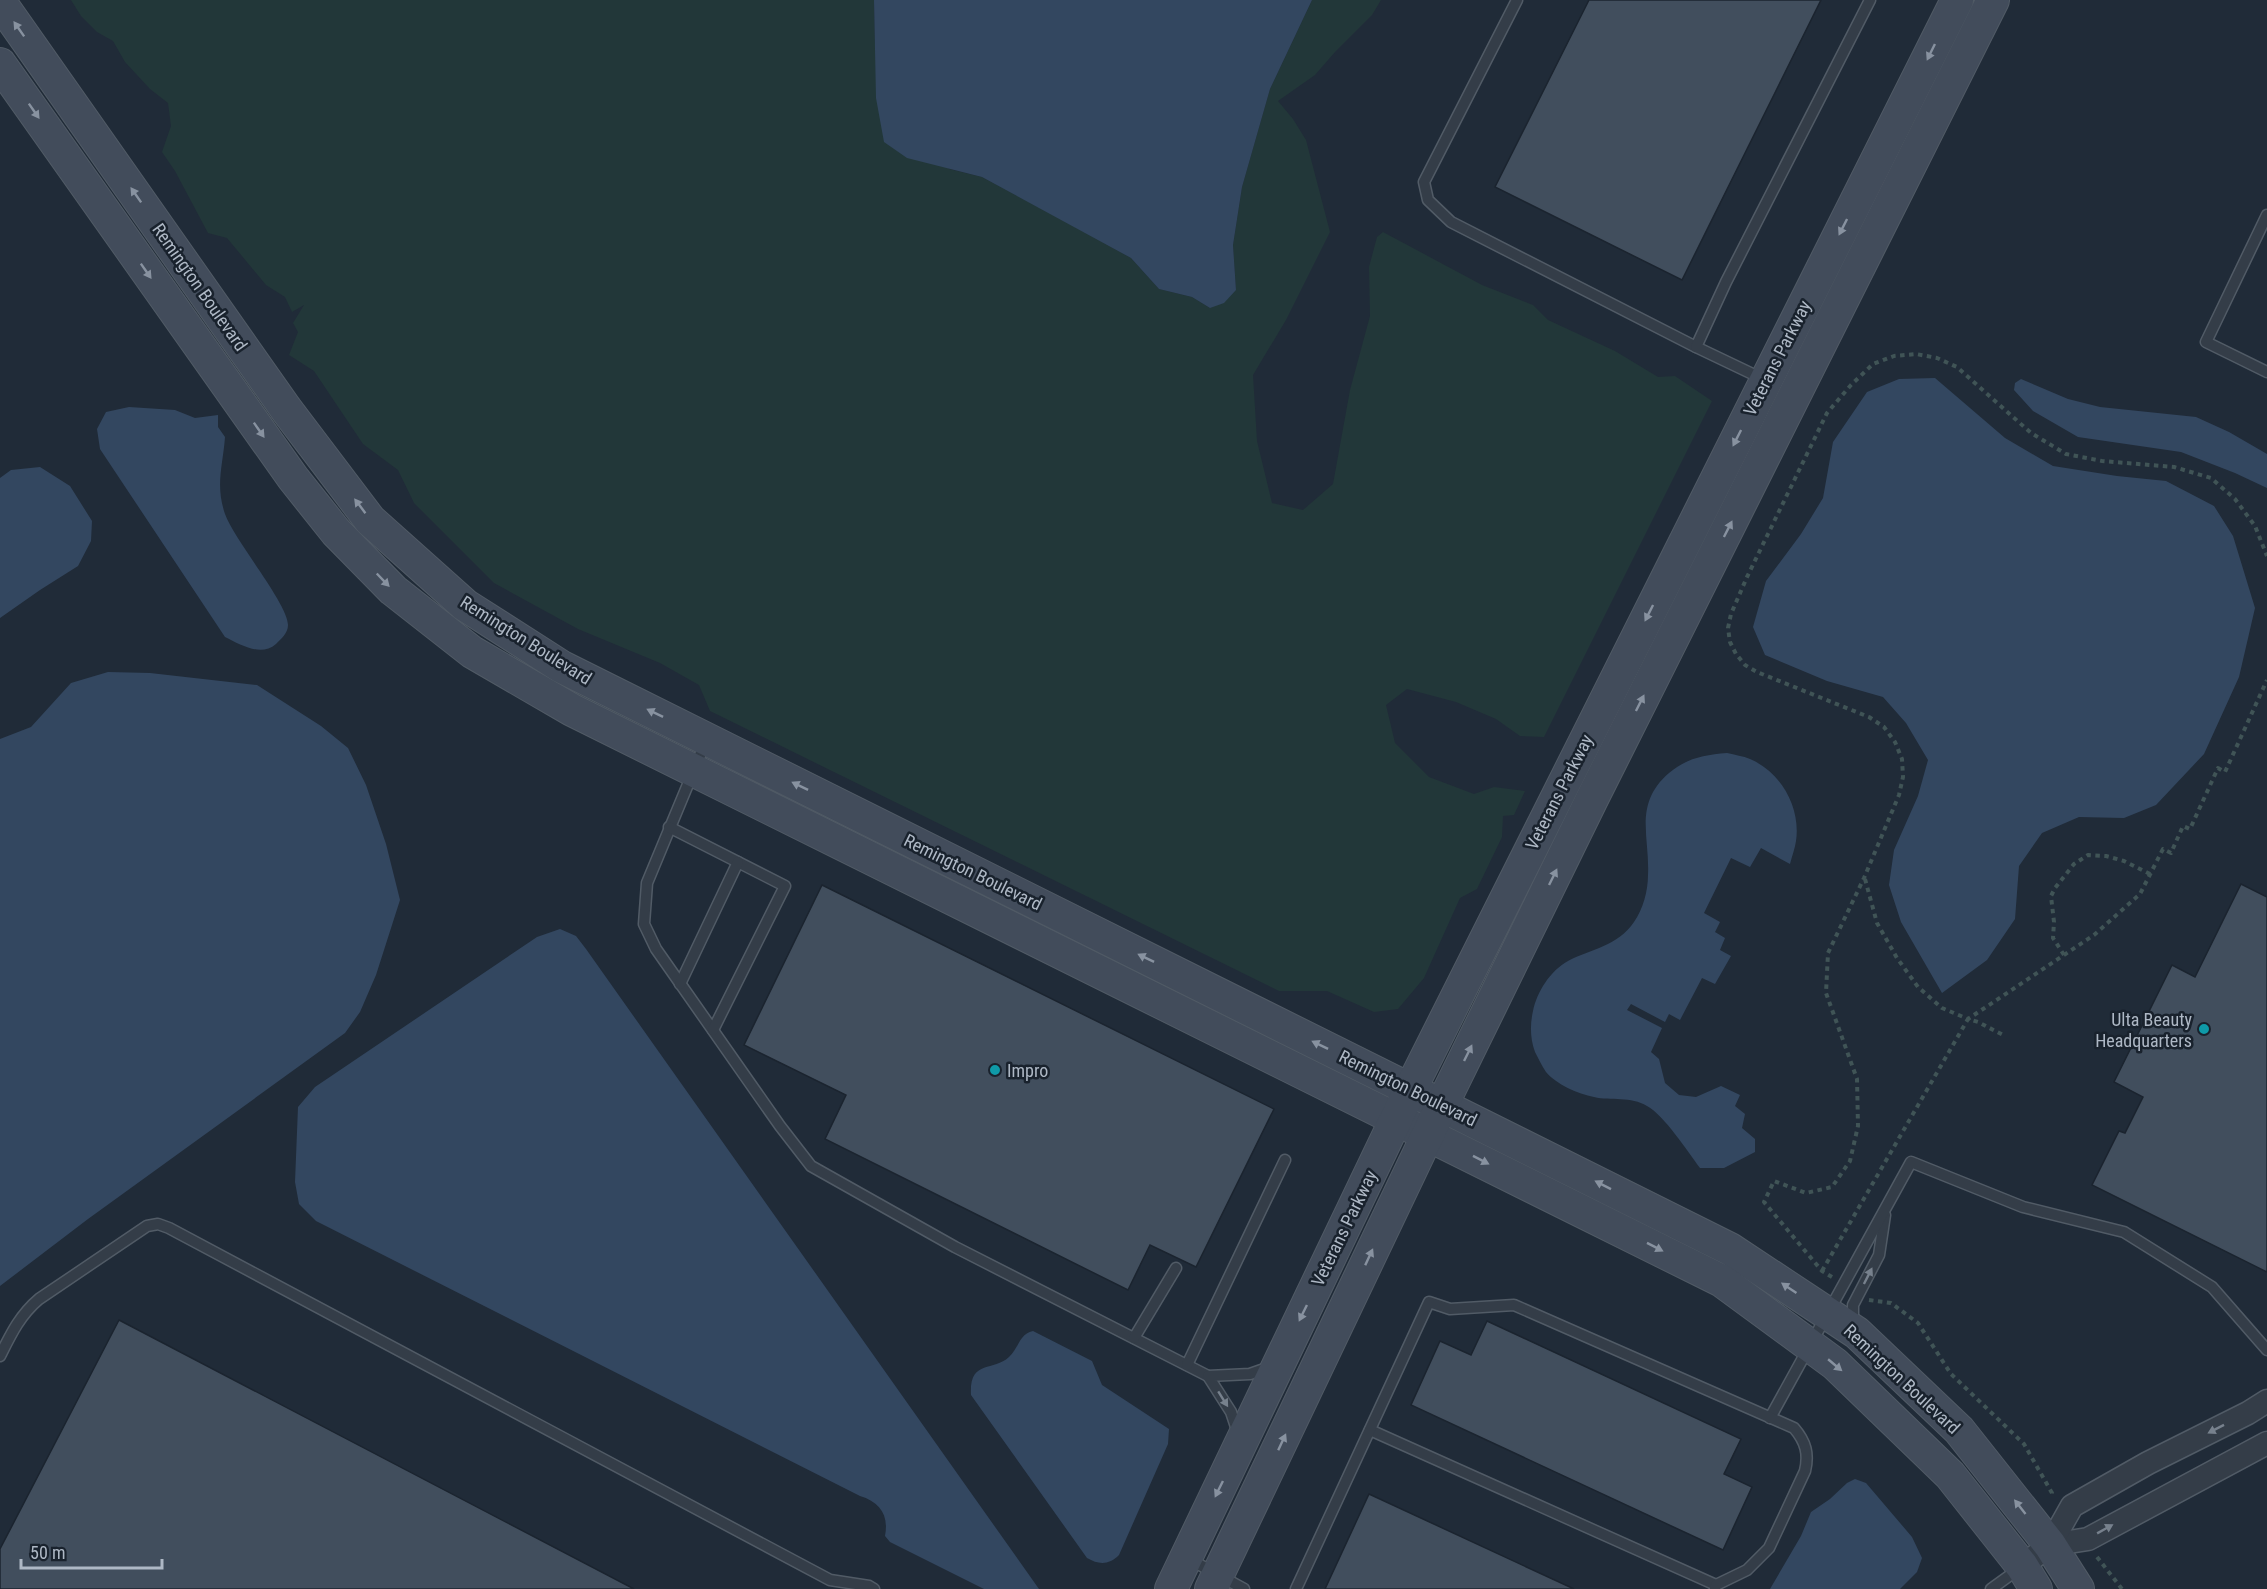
<svg xmlns="http://www.w3.org/2000/svg" width="2267" height="1589" viewBox="0 0 2267 1589" font-family="'Roboto Condensed',sans-serif">
  <style>
    .green { fill: #223739 }
    .water { fill: #334760 }
    .building { fill: #414e5d; stroke: #1b242f; stroke-width: 1.5 }
    .lines { fill: none; stroke-linecap: round; stroke-linejoin: round }
    .lane-casing { stroke: #515b66; stroke-width: 13 }
    .street-casing { stroke: #515b66; stroke-width: 25 }
    .secondary-casing { stroke: #515b66; stroke-width: 34 }
    .path { stroke: #405456; stroke-width: 4; stroke-dasharray: 4.5 4.5; stroke-linecap: butt }
    .lane { stroke: #343d48; stroke-width: 10 }
    .street { stroke: #343d48; stroke-width: 22 }
    .secondary { stroke: #424c5b; stroke-width: 32 }
    .oneway { fill: #8892a0 }
    .oneway2 { fill: #77818d }
    .culture-dot { fill: #0f9aa8; stroke: #19222d; stroke-width: 2 }
    .labels { text-anchor: middle; dominant-baseline: central; stroke-width: 5; stroke-linejoin: round; paint-order: stroke }
    .street-label { font-size: 18px; fill: #aeb8c5; stroke: #19222d }
    .poi-label { font-size: 18px; fill: #aeb8c5; stroke: #19222d; text-anchor: end }
  </style>
  <rect width="100%" height="100%" fill="#202b38"/>
  <polygon class="green" points="71,0 874,0 875,44 949,169 982,177 1055,216 1131,258 1159,289 1192,297 1210,308 1236,290 1233,245 1242,187 1270,89 1312,0 1381,0 1372,15 1335,52 1315,75 1278,101 1293,119 1306,140 1330,232 1286,320 1253,375 1257,441 1272,503 1303,510 1333,484 1350,390 1370,316 1369,267 1377,237 1383,232 1482,285 1533,305 1548,320 1615,351 1658,377 1675,376 1712,401 1544,737 1520,736 1496,719 1456,702 1407,689 1386,705 1395,743 1429,777 1474,794 1494,787 1525,791 1514,815 1503,816 1502,837 1477,889 1460,898 1424,978 1398,1009 1374,1012 1327,991 1279,991 710,711 699,685 660,663 578,629 494,583 414,503 398,470 363,444 314,371 289,355 298,332 293,323 304,305 292,312 285,297 266,285 227,238 208,233 175,171 162,152 171,126 168,103 150,89 125,62 113,41 97,32 81,16"/>
  <g class="water">
    <polygon points="874,0 1312,0 1270,89 1242,187 1233,245 1236,290 1224,303 1210,308 1192,297 1159,289 1131,258 982,177 907,158 884,142 876,98"/>
    <polygon points="1935,378 2005,438 2053,466 2117,476 2166,481 2214,506 2233,536 2255,608 2239,677 2204,754 2156,805 2124,818 2079,817 2042,833 2019,866 2015,919 1987,960 1942,993 1901,922 1889,885 1894,850 1918,796 1928,760 1906,723 1883,697 1827,681 1765,655 1753,627 1766,581 1801,534 1823,498 1833,442 1867,392 1899,379"/>
    <polygon points="2021,379 2068,399 2100,407 2196,417 2229,432 2267,454 2267,488 2235,473 2181,452 2078,437 2033,411 2014,390 2015,383"/>
    <path d="M 129,407 L 175,410 L 195,418 L 218,415 L 218,427 L 225,437 C 223,465 215,485 225,514 C 235,541 288,604 288,625 C 288,633 281,639 276,644 C 261,657 241,645 225,637 L 100,449 L 97,429 L 106,412 Z"/>
    <polygon points="40,467 70,486 92,521 91,541 78,566 40,590 0,618 0,478 11,470"/>
    <polygon points="108,672 150,673 257,685 321,726 348,748 366,785 386,844 400,900 376,975 360,1012 345,1033 88,1219 0,1286 0,739 31,727 71,683"/>
    <path d="M 1727,753 C 1735,755 1743,756 1750,759 C 1781,772 1801,808 1796,841 C 1795,848 1792,856 1790,864 L 1761,848 L 1750,867 L 1731,858 L 1704,913 L 1720,922 L 1715,932 L 1725,938 L 1720,950 L 1731,956 L 1715,984 L 1702,978 L 1680,1020 L 1669,1014 L 1665,1022 L 1631,1004 L 1627,1010 L 1662,1028 L 1651,1052 L 1659,1059 L 1665,1083 L 1679,1095 L 1696,1097 L 1721,1086 L 1740,1095 L 1735,1106 L 1745,1114 L 1742,1128 L 1755,1139 L 1755,1152 L 1724,1168 L 1700,1168 C 1688,1152 1664,1115 1647,1106 C 1631,1096 1611,1101 1594,1097 C 1578,1094 1556,1084 1546,1072 C 1542,1066 1538,1058 1535,1052 C 1530,1039 1530,1024 1533,1011 C 1537,992 1550,971 1568,961 C 1591,949 1618,946 1634,922 C 1643,909 1648,891 1648,875 C 1650,837 1633,804 1669,773 C 1687,758 1704,755 1727,753 Z"/>
    <path d="M 560,929 L 576,936 L 586,949 L 1039,1589 L 984,1589 L 890,1542 L 885,1536 C 889,1515 880,1502 860,1496 L 316,1221 L 299,1204 L 295,1182 L 298,1107 L 315,1087 L 537,937 Z"/>
    <path d="M 1033,1331 L 1092,1361 L 1102,1385 L 1169,1429 L 1168,1444 L 1119,1555 C 1109,1565 1099,1565 1087,1558 L 971,1395 C 969,1359 993,1372 1009,1357 C 1019,1348 1019,1334 1033,1331 Z"/>
    <polygon points="1855,1479 1866,1483 1912,1537 1922,1558 1917,1572 1900,1589 1770,1589 1801,1536 1811,1512 1830,1499 1847,1483"/>
  </g>
  <g class="building">
    <polygon points="1589,0 1821,0 1682,280 1495,187"/>
    <polygon points="2241,884 2267,897 2267,1272 2092,1185 2119,1131 2125,1133 2143,1097 2114,1082 2172,965 2195,977"/>
    <polygon points="822,885 1274,1109 1196,1267 1150,1245 1128,1290 825,1139 846,1095 744,1045"/>
    <polygon points="119,1320 634,1589 0,1589 0,1549"/>
    <polygon points="1487,1321 1741,1439 1724,1474 1752,1487 1723,1550 1411,1405 1440,1341 1471,1355"/>
    <polygon points="1369,1494 1574,1589 1325,1589"/>
  </g>
  <g class="lines">
    <g class="lane-casing">
      <g id="lane">
        <polyline points="1517,0 1424,182 1428,200 1451,222 1696,347"/>
        <polyline points="2267,215 2206,342 2267,372"/>
        <polyline points="1763,379 1696,347 1726,282 1870,0"/>
        <polyline points="706,741 647,883 644,924 656,949 780,1126 811,1166 955,1247 1208,1376"/>
        <polyline points="669,827 785,886 713,1030"/>
        <polyline points="680,984 738,862"/>
        <polyline points="1853,1324 1853,1305 1879,1255 1885,1215"/>
        <polyline points="1134,1338 1176,1268"/>
        <path d="M 0,1356 C 11,1334 20,1315 39,1299 L 147,1226 L 158,1224 L 169,1228 L 830,1580 L 869,1586 L 874,1589"/>
        <polyline points="1187,1365 1285,1160"/>
        <polyline points="1770,1418 1911,1162 2023,1207 2124,1232 2212,1287 2267,1350"/>
        <polyline points="1370,1430 1716,1585"/>
        <polyline points="1238,1433 1231,1412 1208,1376 1250,1374 1270,1367"/>
        <polyline points="1189,1559 1244,1589"/>
        <path d="M 1296,1589 L 1429,1302 L 1450,1309 L 1514,1305 L 1794,1428 C 1806,1442 1809,1454 1805,1471 L 1769,1548 L 1747,1570 L 1716,1585 L 1715,1589"/>
        <polyline points="1991,1589 2020,1568"/>
      </g>
    </g>
    <g class="street-casing">
      <g id="street">
        <polyline points="2050,1545 2088,1539 2267,1443"/>
        <polyline points="2022,1566 2050,1545 2072,1506 2148,1463 2248,1413 2267,1401"/>
      </g>
    </g>
    <g class="secondary-casing">
      <g id="secondary">
        <polyline points="0,2 286,409 370,520 465,605 562,667 1730,1249 1857,1333 1959,1430 2050,1545 2078,1589"/>
        <polyline points="0,64 293,478 336,532 393,590 472,652 572,710 1722,1281 1835,1364 1950,1475 2022,1566 2036,1589"/>
        <polyline points="1171,1589 1410,1090 1957,0"/>
        <polyline points="1211,1589 1442,1105 1592,799 1993,0"/>
      </g>
    </g>
    <g class="path">
      <polyline points="1865,879 1877,923 1897,958 1918,987 1942,1008 1968,1019 2094,935 2140,894 2163,849 2171,853 2183,826 2190,829 2218,768 2225,772 2267,680"/>
      <polyline points="2064,955 2053,938 2054,922 2051,896 2055,888 2074,864 2088,855 2106,856 2124,861 2152,875"/>
      <polyline points="1822,1271 1968,1019 1978,1022 2005,1036"/>
      <polyline points="1832,1277 1822,1271 1764,1202 1774,1181 1806,1193 1832,1187 1850,1161 1858,1126 1857,1079 1826,993 1828,953 1864,878 1899,795 1903,777 1902,759 1895,742 1884,727 1869,717 1757,672 1745,665 1736,654 1730,642 1728,628 1731,614 1747,577 1827,413 1851,385 1873,364 1894,356 1916,354 1937,358 1957,367 2031,433 2066,454 2102,461 2174,467 2211,478 2235,499 2255,526 2267,556"/>
      <polyline points="1869,1300 1891,1303 1918,1323 1951,1374 2024,1444 2052,1493 2052,1497"/>
      <polyline points="2097,1557 2122,1589"/>
    </g>
    <use href="#lane" class="lane"/>
    <use href="#street" class="street"/>
    <use href="#secondary" class="secondary"/>
  </g>
  <defs><path id="oneway-solid" d="M-6-.8H1V-3.2L6.5 0L1 3.2V.8H-6Z" transform="scale(1.5)"/></defs>
  <g class="oneway">
    <use href="#oneway-solid" transform="translate(19 29) rotate(-125)"/>
    <use href="#oneway-solid" transform="translate(1931 52) rotate(116)"/>
    <use href="#oneway-solid" transform="translate(34 111) rotate(55)"/>
    <use href="#oneway-solid" transform="translate(136 195) rotate(-125)"/>
    <use href="#oneway-solid" transform="translate(1843 227) rotate(117)"/>
    <use href="#oneway-solid" transform="translate(146 271) rotate(55)"/>
    <use href="#oneway-solid" transform="translate(259 430) rotate(55)"/>
    <use href="#oneway-solid" transform="translate(1737 438) rotate(117)"/>
    <use href="#oneway-solid" transform="translate(360 506) rotate(-127)"/>
    <use href="#oneway-solid" transform="translate(1728 529) rotate(-63)"/>
    <use href="#oneway-solid" transform="translate(383 580) rotate(46)"/>
    <use href="#oneway-solid" transform="translate(1649 613) rotate(117)"/>
    <use href="#oneway-solid" transform="translate(1640 703) rotate(-63)"/>
    <use href="#oneway-solid" transform="translate(655 713) rotate(-154)"/>
    <use href="#oneway-solid" transform="translate(800 786) rotate(-154)"/>
    <use href="#oneway-solid" transform="translate(1553 877) rotate(-64)"/>
    <use href="#oneway-solid" transform="translate(1146 958) rotate(-154)"/>
    <use href="#oneway-solid" transform="translate(1320 1045) rotate(-154)"/>
    <use href="#oneway-solid" transform="translate(1468 1053) rotate(-64)"/>
    <use href="#oneway-solid" transform="translate(1481 1160) rotate(27)"/>
    <use href="#oneway-solid" transform="translate(1603 1185) rotate(-153)"/>
    <use href="#oneway-solid" transform="translate(1655 1247) rotate(27)"/>
    <use href="#oneway-solid" transform="translate(1369 1257) rotate(-65)"/>
    <use href="#oneway-solid" transform="translate(1789 1288) rotate(-146)"/>
    <use href="#oneway-solid" transform="translate(1303 1313) rotate(116)"/>
    <use href="#oneway-solid" transform="translate(1835 1365) rotate(40)"/>
    <use href="#oneway-solid" transform="translate(1282 1442) rotate(-65)"/>
    <use href="#oneway-solid" transform="translate(1219 1489) rotate(116)"/>
    <use href="#oneway-solid" transform="translate(2020 1507) rotate(-128)"/>
  </g>
  <g class="oneway2">
    <use href="#oneway-solid" transform="translate(1868 1276) rotate(-63)"/>
    <use href="#oneway-solid" transform="translate(1223 1399) rotate(58)"/>
    <use href="#oneway-solid" transform="translate(2216 1429) rotate(153)"/>
    <use href="#oneway-solid" transform="translate(2105 1529) rotate(-29)"/>
  </g>
  <g class="culture-dot">
    <circle cx="2204" cy="1029" r="6"/>
    <circle cx="995" cy="1070" r="6"/>
  </g>
  <g class="labels">
    <g class="street-label">
      <text transform="translate(200 287) rotate(55)">Remington Boulevard</text>
      <text transform="translate(1777 358) rotate(-63)">Veterans Parkway</text>
      <text transform="translate(526 640) rotate(32)">Remington Boulevard</text>
      <text transform="translate(1559 792) rotate(-63)">Veterans Parkway</text>
      <text transform="translate(973 872) rotate(26)">Remington Boulevard</text>
      <text transform="translate(1408 1088) rotate(26)">Remington Boulevard</text>
      <text transform="translate(1344 1228) rotate(-64)">Veterans Parkway</text>
      <text transform="translate(1902 1379) rotate(43)">Remington Boulevard</text>
    </g>
    <g class="poi-label">
      <text x="2192" y="1019">Ulta Beauty<tspan x="2192" dy="21">Headquarters</tspan></text>
      <text x="1007" y="1070" text-anchor="start">Impro</text>
    </g>
  </g>
  <path d="M21 1559v9h141v-9" fill="none" stroke="#aeb8c5" stroke-width="3"/>
  <text x="30" y="1559" font-size="18" fill="#aeb8c5" stroke="#19222d" stroke-width="4.5" paint-order="stroke">50 m</text>
</svg>
